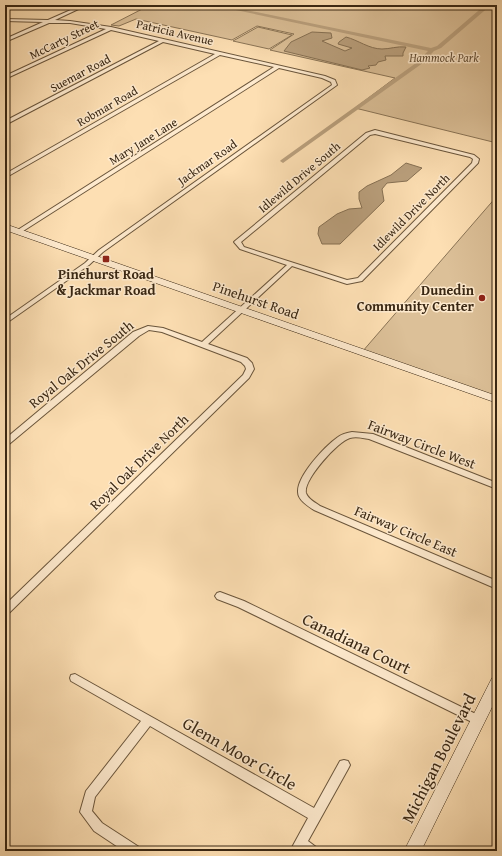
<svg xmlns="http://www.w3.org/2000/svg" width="502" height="856" viewBox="0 0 502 856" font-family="'Gentium Book Plus',serif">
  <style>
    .green { fill: #dcc098; stroke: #8a7456 }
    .water { fill: #baa07d; stroke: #867053 }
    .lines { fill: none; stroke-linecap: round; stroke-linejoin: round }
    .stream { stroke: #867053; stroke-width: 1.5 }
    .canal { fill: #baa07d; fill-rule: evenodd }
    .street-casing { stroke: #6a553b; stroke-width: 2 }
    .secondary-casing { stroke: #392713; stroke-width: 1 }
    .street { fill: #feeace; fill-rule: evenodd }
    .secondary { fill: #feeace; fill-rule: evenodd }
    .poi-dot { fill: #8f2418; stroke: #feeace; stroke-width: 1.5 }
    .labels { text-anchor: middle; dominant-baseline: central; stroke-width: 3; stroke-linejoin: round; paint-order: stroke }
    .far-street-label { font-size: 12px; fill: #392713; stroke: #feeace }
    .far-park-label { font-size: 12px; font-style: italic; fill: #624d34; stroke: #feeace }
    .poi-label { font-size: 14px; font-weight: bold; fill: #392713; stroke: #feeace }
    .street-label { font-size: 14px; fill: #392713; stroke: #feeace }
    .near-street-label { font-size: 17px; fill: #392713; stroke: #feeace }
  </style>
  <rect width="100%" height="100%" fill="#fddfb3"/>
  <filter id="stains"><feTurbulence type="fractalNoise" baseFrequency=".005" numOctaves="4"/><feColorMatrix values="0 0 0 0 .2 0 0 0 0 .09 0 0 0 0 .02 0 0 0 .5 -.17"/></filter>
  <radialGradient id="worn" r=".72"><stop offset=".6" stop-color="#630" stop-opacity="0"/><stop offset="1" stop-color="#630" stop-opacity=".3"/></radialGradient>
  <g class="green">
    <polygon points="150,5 497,5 497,143 355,108 395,78 270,50 294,34 257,26 232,40 136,19 119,26 111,25"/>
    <polygon points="258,27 292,35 269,49 233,41"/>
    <polygon points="497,196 497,400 362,352"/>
  </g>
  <g class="water">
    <path d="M 312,32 L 331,33 L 332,38 L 322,41 L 345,51 L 352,48 L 338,44 L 339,42 L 346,37 C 358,40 369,49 382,49 C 390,49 397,46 406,47 L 403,53 L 403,56 L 385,56 L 386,60 L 378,62 L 376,65 L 368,66 L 370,68 L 362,70 L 284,51 L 291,42 Z"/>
    <polygon points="406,163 422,168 407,181 387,183 382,189 384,201 340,244 322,244 318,234 319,227 337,214 349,209 362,208 359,199 359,192 367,186 391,175"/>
  </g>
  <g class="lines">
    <polyline class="stream" points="412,5 415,8"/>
    <polygon class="canal" points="212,5 222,5 431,48 437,46 485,5 491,5 441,48 434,51 420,65 283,163 280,161 281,160 416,63 428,51"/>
    <g class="street-casing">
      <g id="street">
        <polygon points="9,5 15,5 5,9 5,7"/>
        <polygon points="82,5 87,5 55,20 70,21 111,27 325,76 335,80 337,85 103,252 89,265 5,324 5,319 85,263 99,250 332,85 331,82 322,78 279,68 20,233 16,233 16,231 274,67 220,55 5,178 5,174 215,54 163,42 5,125 5,121 159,41 111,30 5,79 5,76 106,29 70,23 49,23 5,42 5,39 43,22 5,21 5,19 48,20"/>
        <path d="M 375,130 L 474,155 L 479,159 L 478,163 L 362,281 L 347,284 L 292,266 L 208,344 L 247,358 L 252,363 L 254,369 L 249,378 L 8,614 L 5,615 L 5,605 L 243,375 L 246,369 L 245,366 L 241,362 L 162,332 L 149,330 L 139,336 L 8,445 L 5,446 L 5,439 L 133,332 L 148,326 L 163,328 L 202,342 L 287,265 L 240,249 L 234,242 L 235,241 L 366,133 ZM 375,134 L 470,157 L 473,159 L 472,163 L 358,278 L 347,280 L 244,247 L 241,242 L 370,135 Z"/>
        <path d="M 352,432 L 373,434 L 497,483 L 497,489 L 369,439 C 363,438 356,436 350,438 C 338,441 303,480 306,493 C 308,499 316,503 320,506 L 497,581 L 497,589 L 314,510 C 308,506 298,500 298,492 C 297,476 325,446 338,437 C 342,434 347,433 352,432 Z"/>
        <polygon points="220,592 244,601 482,717 483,720 482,723 478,725 474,723 238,607 217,599 215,596 217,593"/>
        <polygon points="75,674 314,808 340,761 344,760 348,761 350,765 348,769 308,841 316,847 318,851 290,851 308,818 150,726 95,797 92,811 102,823 139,847 141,851 124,851 94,831 80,812 86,791 141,721 71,681 70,678 71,675"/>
      </g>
    </g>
    <g class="secondary-casing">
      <g id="secondary">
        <polygon points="5,224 497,396 497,403 5,230"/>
        <polygon points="497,676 497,697 421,851 404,851 492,678"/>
      </g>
    </g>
    <use href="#street" class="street"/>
    <use href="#secondary" class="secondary"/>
  </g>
  <g class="poi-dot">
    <rect x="102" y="255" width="8" height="8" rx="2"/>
    <circle cx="482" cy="298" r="4"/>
  </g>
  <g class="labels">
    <g class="far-street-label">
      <text transform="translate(175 32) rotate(13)">Patricia Avenue</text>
      <text transform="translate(64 39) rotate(-26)">McCarty Street</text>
      <text transform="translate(80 73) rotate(-28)">Suemar Road</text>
      <text transform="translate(107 106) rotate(-30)">Robmar Road</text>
      <text transform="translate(143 141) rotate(-32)">Mary Jane Lane</text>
      <text transform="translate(207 162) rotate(-35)">Jackmar Road</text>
      <text transform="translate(299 177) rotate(-40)">Idlewild Drive South</text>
      <text transform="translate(411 212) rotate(-45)">Idlewild Drive North</text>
    </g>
    <g class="far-park-label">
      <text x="444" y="57">Hammock Park</text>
    </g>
    <g class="poi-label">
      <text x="106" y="274">Pinehurst Road<tspan x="106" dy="16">&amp; Jackmar Road</tspan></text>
      <text x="474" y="290" text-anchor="end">Dunedin<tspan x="474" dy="16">Community Center</tspan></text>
    </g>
    <g class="street-label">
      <text transform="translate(256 300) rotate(19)">Pinehurst Road</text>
      <text transform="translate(81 364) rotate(-39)">Royal Oak Drive South</text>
      <text transform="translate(422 444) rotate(21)">Fairway Circle West</text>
      <text transform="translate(139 462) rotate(-44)">Royal Oak Drive North</text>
      <text transform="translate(406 531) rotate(23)">Fairway Circle East</text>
    </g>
    <g class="near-street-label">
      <text transform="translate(357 643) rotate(26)">Canadiana Court</text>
      <text transform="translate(240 753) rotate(30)">Glenn Moor Circle</text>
      <text transform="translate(438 758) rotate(-63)">Michigan Boulevard</text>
    </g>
  </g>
  <rect width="502" height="856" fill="none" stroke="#fddfb3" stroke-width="20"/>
  <rect x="6" y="6" width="490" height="844" fill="none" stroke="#392713" stroke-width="2"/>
  <rect x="10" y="10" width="482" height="836" fill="none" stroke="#392713"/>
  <rect width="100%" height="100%" filter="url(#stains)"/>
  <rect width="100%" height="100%" fill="url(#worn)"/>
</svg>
